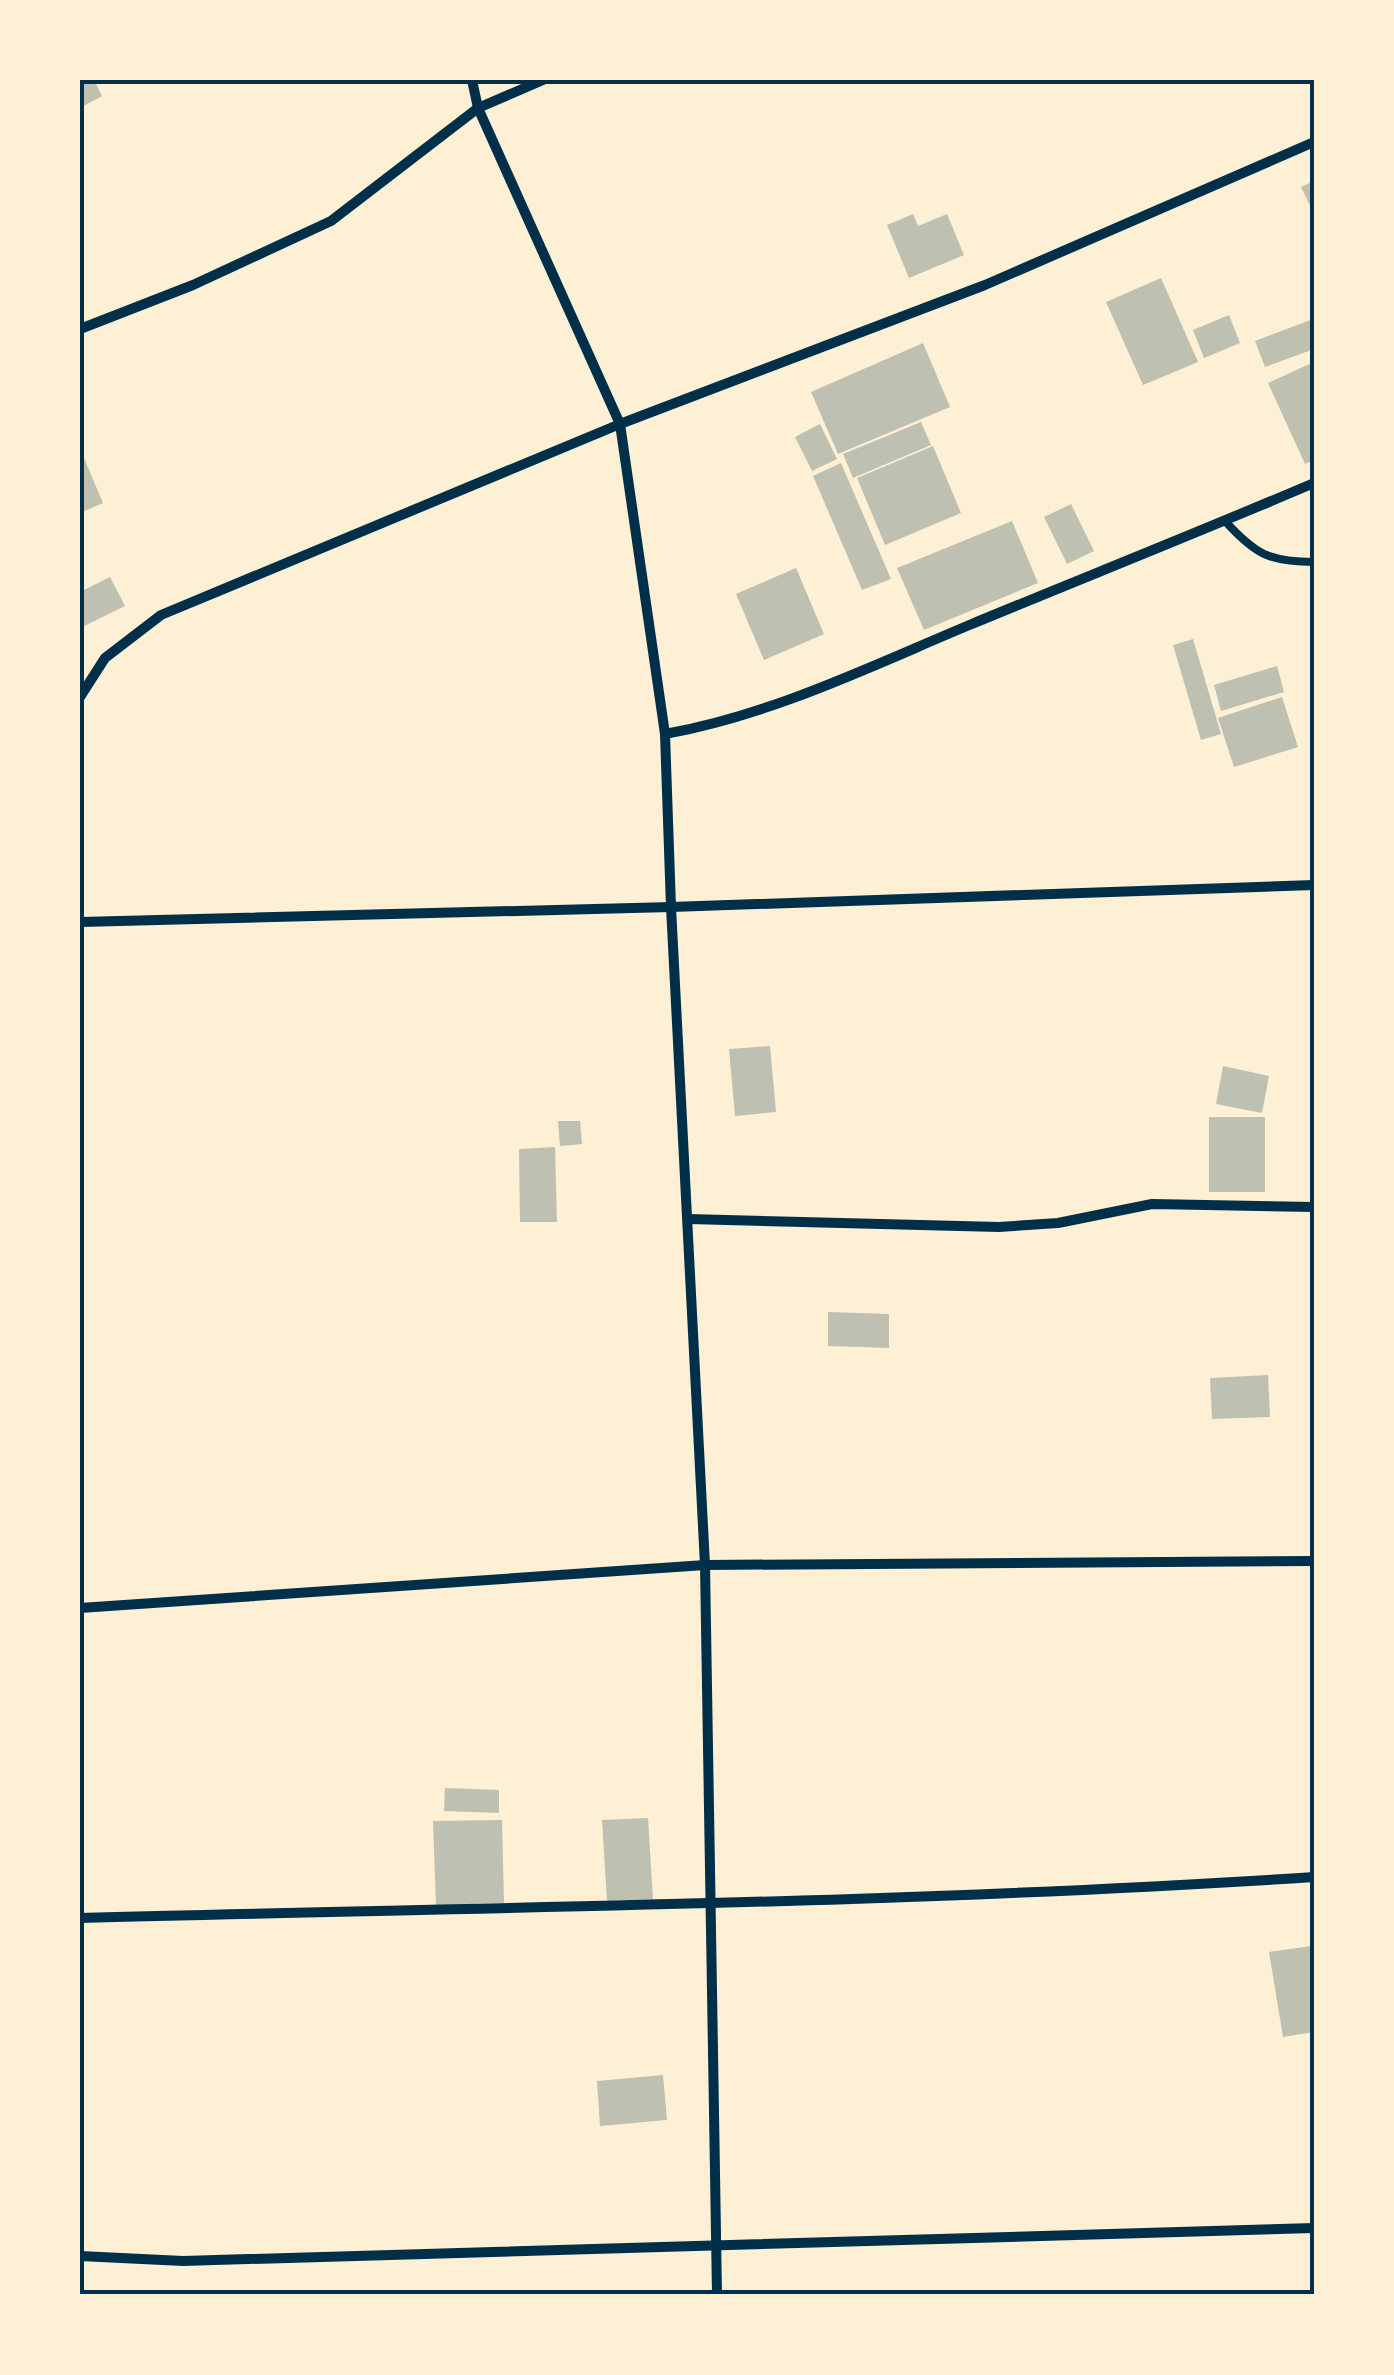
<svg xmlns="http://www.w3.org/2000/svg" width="1394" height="2375" viewBox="0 0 1394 2375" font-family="'Titillium Web',sans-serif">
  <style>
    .building { fill: #bec0b2 }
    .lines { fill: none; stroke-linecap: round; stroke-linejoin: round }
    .service { stroke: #003049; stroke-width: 8 }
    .minor { stroke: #003049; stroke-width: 10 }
    .neatline { fill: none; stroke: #003049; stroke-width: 4 }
  </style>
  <rect width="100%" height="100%" fill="#fdf0d5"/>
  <g class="building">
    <polygon points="80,80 94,80 102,96 80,108"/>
    <polygon points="1314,181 1314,214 1301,187"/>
    <polygon points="913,214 918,226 947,214 964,255 909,278 887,225"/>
    <polygon points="1161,278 1198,362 1143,385 1106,302"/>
    <polygon points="1229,315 1240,343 1204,358 1193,330"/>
    <polygon points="1313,319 1314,349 1265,367 1255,341"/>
    <polygon points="923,343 950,407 838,454 811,392"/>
    <polygon points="1314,362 1314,460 1305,464 1268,383"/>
    <polygon points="921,422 931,445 853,478 843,454"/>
    <polygon points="820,424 837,459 812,471 795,437"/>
    <polygon points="933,446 961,513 885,545 857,478"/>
    <polygon points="84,458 103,503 80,513 80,460"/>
    <polygon points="841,463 891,579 862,590 813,476"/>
    <polygon points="1071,504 1094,551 1067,564 1044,517"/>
    <polygon points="1012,521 1038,583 924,630 897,568"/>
    <polygon points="796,568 824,634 764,660 736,594"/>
    <polygon points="110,577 125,606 80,628 80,592"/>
    <polygon points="1193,639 1221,734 1201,740 1173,645"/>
    <polygon points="1277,666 1284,692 1221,711 1214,685"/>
    <polygon points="1282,697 1298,747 1234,767 1218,718"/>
    <polygon points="770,1046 776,1112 735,1116 729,1049"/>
    <polygon points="1223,1066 1269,1076 1262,1113 1216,1104"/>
    <rect x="1209" y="1117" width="56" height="75"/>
    <polygon points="558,1121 580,1121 582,1144 560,1146"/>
    <polygon points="555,1147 557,1222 520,1222 519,1149"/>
    <polygon points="828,1312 889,1314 889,1348 828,1346"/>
    <polygon points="1268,1375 1270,1417 1212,1419 1210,1378"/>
    <polygon points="445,1788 499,1790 499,1813 444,1811"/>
    <polygon points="648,1818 653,1899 607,1901 602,1820"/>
    <polygon points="502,1820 504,1903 436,1905 433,1821"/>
    <polygon points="1311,1946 1314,1964 1314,2032 1283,2037 1269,1952"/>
    <polygon points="663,2075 667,2120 600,2126 597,2081"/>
  </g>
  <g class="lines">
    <path class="service" d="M 1225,521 C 1255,554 1269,562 1314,562"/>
    <g class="minor">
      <polyline points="472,80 478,108 620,424 665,734 671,907 705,1565 717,2295"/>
      <polyline points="80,329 193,285 331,221 478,108 543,80"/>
      <polyline points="80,697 105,658 161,615 620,424 985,285 1314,142"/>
      <path d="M 665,734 C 771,715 869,667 967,626 C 1083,578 1199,532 1314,483"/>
      <polyline points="80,922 671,907 1314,885"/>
      <polyline points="689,1219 999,1227 1058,1223 1152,1204 1314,1207"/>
      <polyline points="80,1608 705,1565 1314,1561"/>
      <path d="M 80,1918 C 491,1907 904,1904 1314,1877"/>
      <polyline points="80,2256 183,2261 1314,2228"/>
    </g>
  </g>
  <rect width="1394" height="2375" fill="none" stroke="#fdf0d5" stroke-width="165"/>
  <rect x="82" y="82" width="1230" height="2210" class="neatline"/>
</svg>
